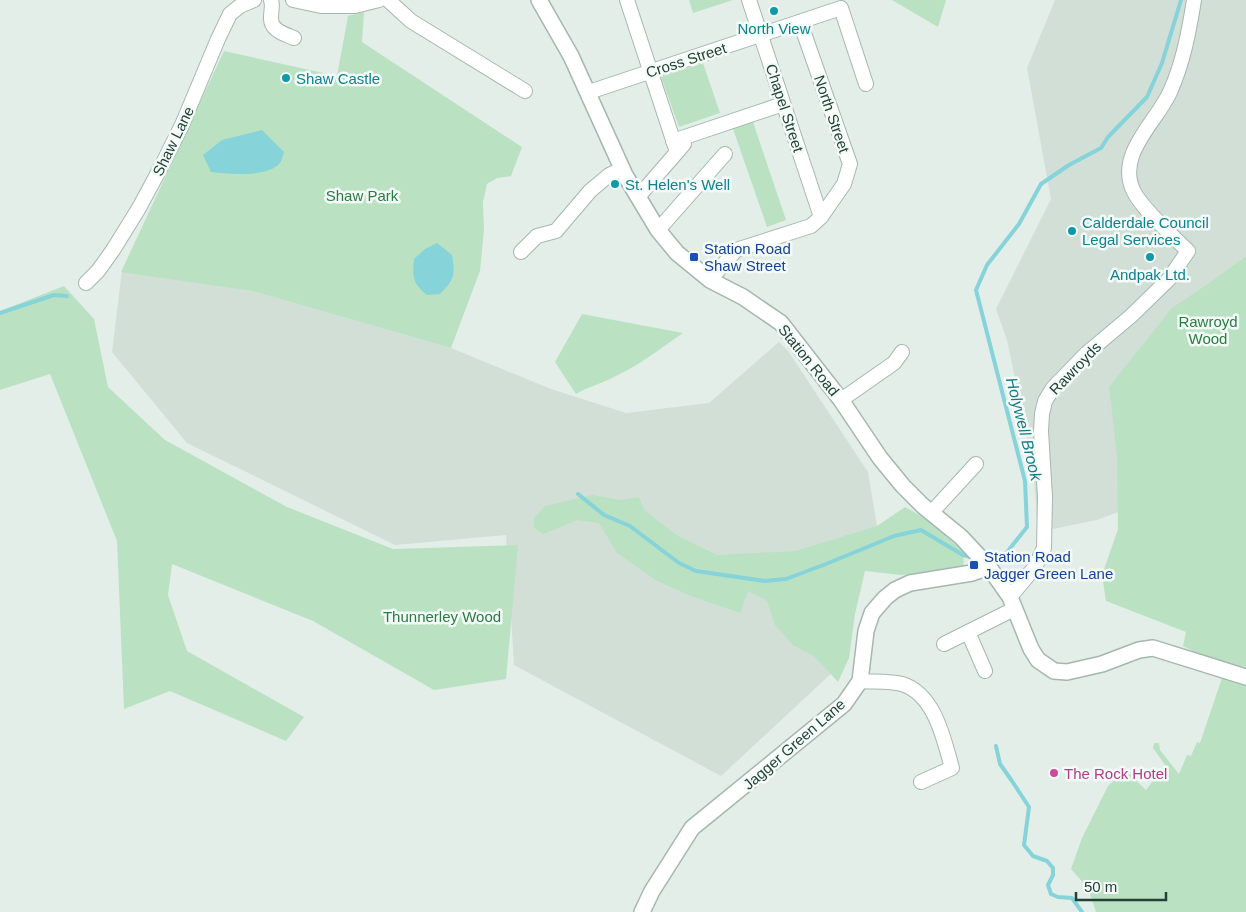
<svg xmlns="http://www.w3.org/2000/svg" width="1246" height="912" viewBox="0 0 1246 912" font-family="Arial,sans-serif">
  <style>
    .built { fill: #d1dfd7 }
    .green { fill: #bae2c2 }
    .water { fill: #86d3d9 }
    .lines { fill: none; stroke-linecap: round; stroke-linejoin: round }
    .stream { stroke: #86d3d9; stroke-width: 4 }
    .minor-casing { stroke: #a5b7b0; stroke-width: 16 }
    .tertiary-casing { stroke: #a5b7b0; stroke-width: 18 }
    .minor { stroke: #fff; stroke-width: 14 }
    .tertiary { stroke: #fff; stroke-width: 15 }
    .culture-dot { fill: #0f9aa8; stroke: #f4faf7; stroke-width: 2 }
    .transit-dot { fill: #1a4fb4; stroke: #f4faf7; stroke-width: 2 }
    .hotel-dot { fill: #d1479c; stroke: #f4faf7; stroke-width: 2 }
    .labels { text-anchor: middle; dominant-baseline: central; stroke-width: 5; stroke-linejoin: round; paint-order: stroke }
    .culture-label { font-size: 15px; fill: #0d838f; stroke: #f4faf7; text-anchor: start }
    .street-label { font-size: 15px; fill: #214236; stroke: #f4faf7 }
    .park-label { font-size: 15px; fill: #267e41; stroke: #f4faf7 }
    .transit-label { font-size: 15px; fill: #164399; stroke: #f4faf7; text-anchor: start }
    .hotel-label { font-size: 15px; fill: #b23c85; stroke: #f4faf7; text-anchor: start }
    .water-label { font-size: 16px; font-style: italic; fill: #147b85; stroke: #f4faf7 }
  </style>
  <rect width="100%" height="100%" fill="#e3eee9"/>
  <g class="built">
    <polygon points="1055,0 1246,0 1246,260 1134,373 1118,512 1097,520 1038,532 1033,466 1007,340 996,309 1051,199 1027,68"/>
    <polygon points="122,270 252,291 451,348 551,389 626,413 709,403 779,342 788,351 868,472 877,526 835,670 721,776 514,665 506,535 395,545 187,443 112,352"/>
  </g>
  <g class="green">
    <polygon points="689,0 733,0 693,13"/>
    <polygon points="892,0 946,0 938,27"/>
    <polygon points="364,12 362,42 522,147 511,176 497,178 487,184 483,202 484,230 480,271 451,348 252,291 121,272 224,51 337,76 348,16"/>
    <polygon points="703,63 720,113 679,127 661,77"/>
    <polygon points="752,119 786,220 767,227 732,126"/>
    <polygon points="1246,256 1246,667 1199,654 1183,646 1186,632 1106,601 1102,575 1118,529 1117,456 1109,387 1172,308 1208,284"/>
    <polygon points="64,286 94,319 108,387 165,440 287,507 393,549 518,545 506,679 434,690 313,621 172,564 168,595 187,651 304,717 286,741 170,691 124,709 117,541 50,374 0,390 0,311"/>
    <path d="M 582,314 L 683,333 C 661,348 640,365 616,376 C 603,383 590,386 576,394 L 555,362 Z"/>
    <polygon points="592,495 621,500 639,497 644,510 678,536 717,555 795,551 877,526 905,507 923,517 963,551 964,568 901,575 865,571 855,614 849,658 838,682 815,657 793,645 775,625 767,601 748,591 740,613 691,596 657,581 617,553 599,523 577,520 544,534 534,528 534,518 545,506"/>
    <polygon points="1222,678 1246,684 1246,912 1096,912 1088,888 1071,869 1082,838 1108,786 1119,776 1127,772 1146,790 1165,765 1153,748 1154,743 1159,743 1160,750 1179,774 1187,755 1191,756 1197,742 1200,743"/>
  </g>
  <g class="water">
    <path d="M 262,130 L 284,152 C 283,155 282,160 280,163 C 267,178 229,174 211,172 L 203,155 L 222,140 Z"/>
    <path d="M 437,243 L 452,255 C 455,275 455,279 440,294 L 427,295 C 413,284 412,277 414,259 L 425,249 Z"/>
  </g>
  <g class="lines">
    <g class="stream">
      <polyline points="0,313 54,295 67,296"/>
      <polyline points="578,494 604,515 630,526 679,563 696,571 765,581 786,579 826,564 894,536 921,530 963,555 971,557"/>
      <polyline points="988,559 1000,561 1027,527 1025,481 976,290 987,265 1019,224 1041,184 1069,165 1101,148 1108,137 1147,97 1162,63 1181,0"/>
      <polyline points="996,746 1000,764 1012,781 1029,807 1024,845 1033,856 1047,861 1053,868 1053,875 1048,885 1051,894 1058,897 1072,898 1082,912"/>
    </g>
    <g class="minor-casing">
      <g id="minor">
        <path d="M 271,0 C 273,6 271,11 271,17 C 270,30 284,34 294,38"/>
        <polyline points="293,0 321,6 355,6 379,0"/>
        <polyline points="388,0 411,21 525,91"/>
        <polyline points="627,0 677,152"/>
        <polyline points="749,0 821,217"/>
        <polyline points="589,92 841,8 866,84"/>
        <polyline points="673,141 783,104"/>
        <polyline points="638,197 684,144"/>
        <polyline points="658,230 725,154"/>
        <polyline points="521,252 537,236 556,231 590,191 609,175 622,169"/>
        <polyline points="710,280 736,250 811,226 821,217 844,184 850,164 800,22"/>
        <polyline points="86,283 98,271 113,250 139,208 161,167 182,125 218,39 230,14 240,6 254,0"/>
        <polyline points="841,400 894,363 902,352"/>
        <polyline points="932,512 976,464"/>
        <path d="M 1010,597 L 1035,567 L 1044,548 L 1045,497 L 1041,431 L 1042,414 L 1045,401 L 1053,388 L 1087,353 L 1131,316 L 1169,279 L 1188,251 C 1173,236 1143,210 1134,192 C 1115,155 1156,123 1170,92 C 1183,63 1189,32 1194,0"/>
        <polyline points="944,644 968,632"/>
        <polyline points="985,671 968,632 1014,609"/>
        <path d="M 860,681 C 872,682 891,681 902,684 C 935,694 944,740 952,768 L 921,782"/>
      </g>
    </g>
    <g class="tertiary-casing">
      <g id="tertiary">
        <polyline points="539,0 571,56 625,175 658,230 677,253 710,280 743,297 781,323 841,400 880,458 903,486 923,506 961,537 989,567 1010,597 1031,649 1038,660 1054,671 1067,672 1102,664 1139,650 1153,648 1246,677"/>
        <polyline points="642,912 652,891 692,828 844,704 860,681 866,631 872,613 885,598 895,590 910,583 972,573 989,567"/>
      </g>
    </g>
    <use href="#minor" class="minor"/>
    <use href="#tertiary" class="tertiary"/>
  </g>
  <g class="culture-dot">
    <circle cx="774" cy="11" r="5"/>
    <circle cx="286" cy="78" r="5"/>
    <circle cx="615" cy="184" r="5"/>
    <circle cx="1072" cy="231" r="5"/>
    <circle cx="1150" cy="257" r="5"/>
  </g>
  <g class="transit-dot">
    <rect x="689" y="252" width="10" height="10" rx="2.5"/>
    <rect x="969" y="560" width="10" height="10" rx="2.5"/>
  </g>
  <circle class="hotel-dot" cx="1054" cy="773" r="5"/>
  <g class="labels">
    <g class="culture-label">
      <text x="774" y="28" text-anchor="middle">North View</text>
      <text x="296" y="78">Shaw Castle</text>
      <text x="625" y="184">St. Helen's Well</text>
      <text x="1082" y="222">Calderdale Council<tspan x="1082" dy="17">Legal Services</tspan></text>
      <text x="1150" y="274" text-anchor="middle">Andpak Ltd.</text>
    </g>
    <g class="street-label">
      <text transform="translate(686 60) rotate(-18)">Cross Street</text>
      <text transform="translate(785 108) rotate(72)">Chapel Street</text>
      <text transform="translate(832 114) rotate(71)">North Street</text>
      <text transform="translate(173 141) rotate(-64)">Shaw Lane</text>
      <text transform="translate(809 360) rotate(51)">Station Road</text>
      <text transform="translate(1075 368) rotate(-46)">Rawroyds</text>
      <text transform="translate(794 744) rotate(-41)">Jagger Green Lane</text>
    </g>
    <g class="park-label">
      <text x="362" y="195">Shaw Park</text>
      <text x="1208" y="321">Rawroyd<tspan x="1208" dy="17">Wood</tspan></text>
      <text x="442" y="616">Thunnerley Wood</text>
    </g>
    <g class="transit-label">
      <text x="704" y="248">Station Road<tspan x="704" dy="17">Shaw Street</tspan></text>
      <text x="984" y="556">Station Road<tspan x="984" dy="17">Jagger Green Lane</tspan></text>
    </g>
    <g class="hotel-label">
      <text x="1064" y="773">The Rock Hotel</text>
    </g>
    <g class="water-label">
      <text transform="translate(1024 429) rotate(76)">Holywell Brook</text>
    </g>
  </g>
  <path d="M1076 892v8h90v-8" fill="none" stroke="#214236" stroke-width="2.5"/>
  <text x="1084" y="892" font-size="15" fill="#214236" stroke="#f4faf7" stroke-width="4" paint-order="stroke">50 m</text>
</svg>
